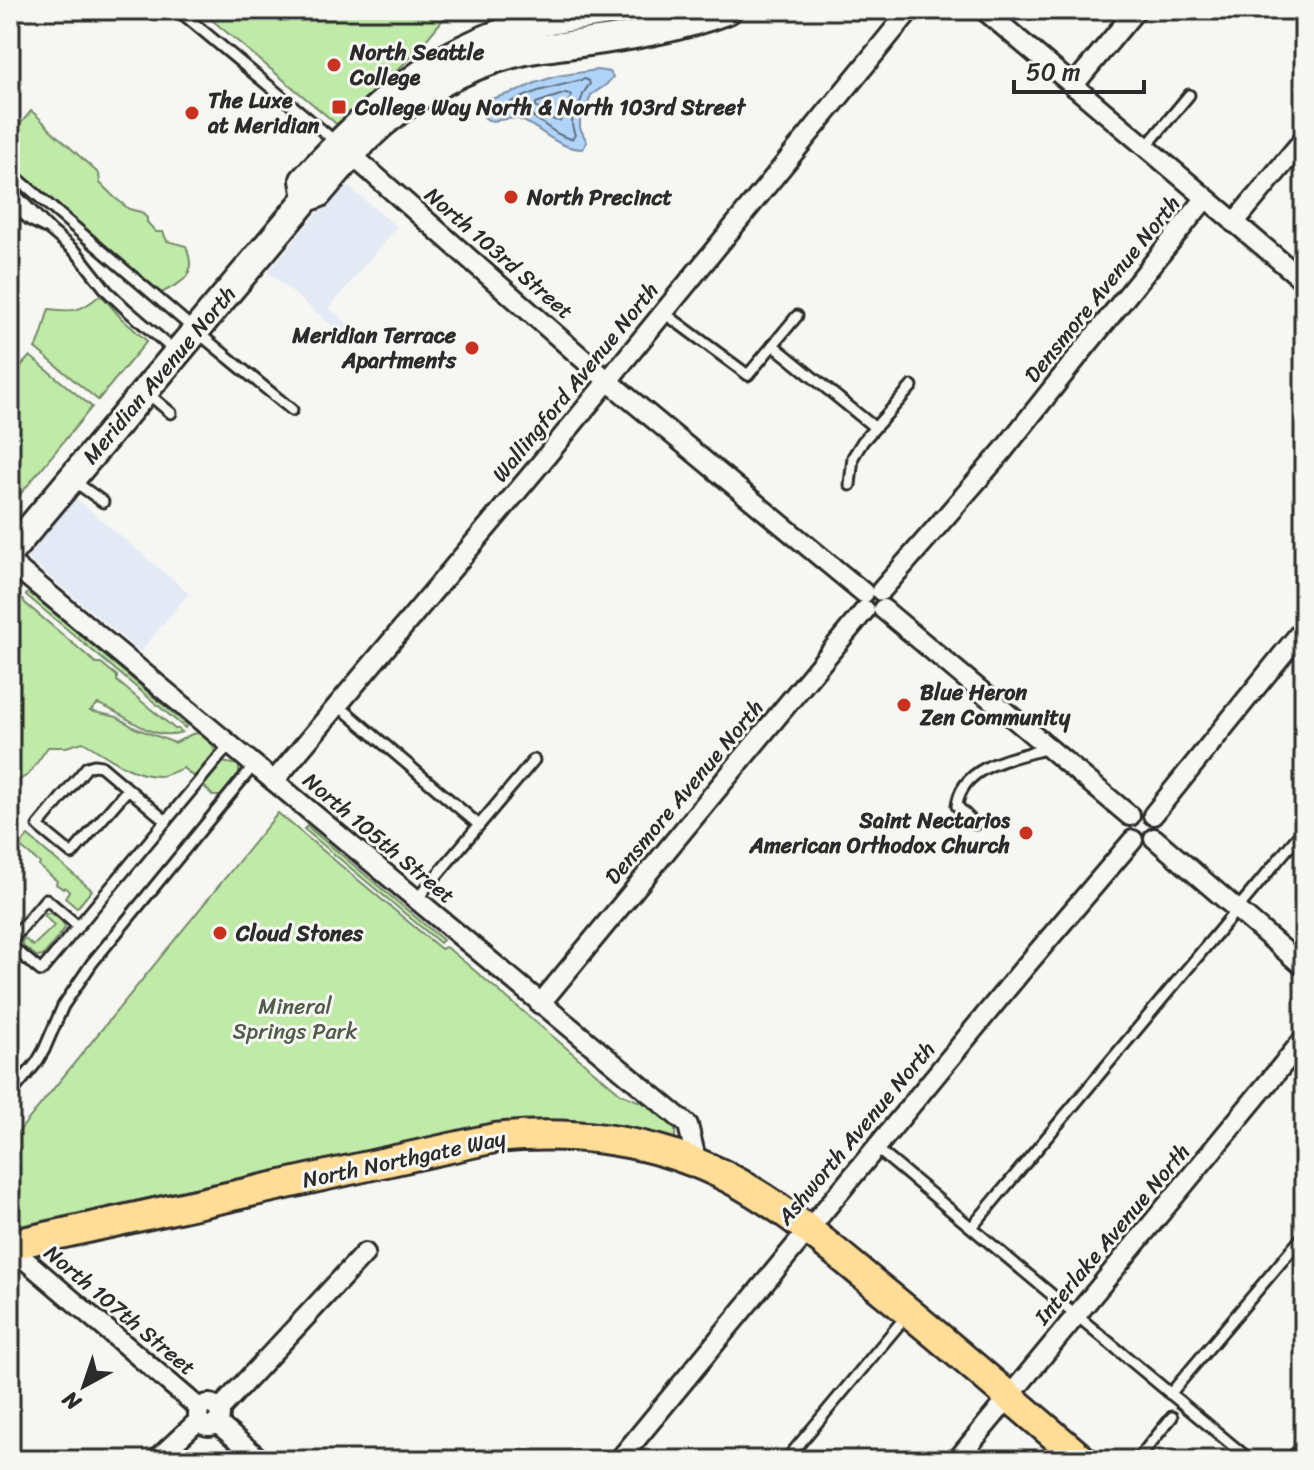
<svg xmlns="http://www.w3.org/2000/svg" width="1314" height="1470" viewBox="0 0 1314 1470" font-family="Sriracha,sans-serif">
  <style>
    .built { fill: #e4eaf5 }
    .green { fill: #bfeaa7; stroke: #758a69; stroke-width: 2 }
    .water { fill: #b0d4f9; stroke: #7b90a7; stroke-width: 2 }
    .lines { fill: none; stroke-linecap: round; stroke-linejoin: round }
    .shore { stroke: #606f7d; stroke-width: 2 }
    .lane-casing { stroke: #2b2b2b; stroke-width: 15 }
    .street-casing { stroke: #2b2b2b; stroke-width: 24 }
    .secondary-casing { stroke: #2b2b2b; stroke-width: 32 }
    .primary-casing { stroke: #2b2b2b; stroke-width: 34 }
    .lane { stroke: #f6f6f2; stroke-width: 9 }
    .street { stroke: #f6f6f2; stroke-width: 18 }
    .secondary { stroke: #f6f6f2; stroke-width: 26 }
    .primary { stroke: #ffdd96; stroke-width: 28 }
    .poi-dot { fill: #c8321e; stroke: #f6f6f2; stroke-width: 3 }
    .labels { text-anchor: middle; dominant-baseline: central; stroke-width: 6; stroke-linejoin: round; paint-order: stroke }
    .poi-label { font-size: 22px; font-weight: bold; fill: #2b2b2b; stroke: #f6f6f2; text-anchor: start }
    .street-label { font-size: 22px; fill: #2b2b2b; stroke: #f6f6f2 }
    .park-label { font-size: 22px; fill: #505b4a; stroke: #f6f6f2 }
  </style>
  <rect width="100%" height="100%" fill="#f6f6f2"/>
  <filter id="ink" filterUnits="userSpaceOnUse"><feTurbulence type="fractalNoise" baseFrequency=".0125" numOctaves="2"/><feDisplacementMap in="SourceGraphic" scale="16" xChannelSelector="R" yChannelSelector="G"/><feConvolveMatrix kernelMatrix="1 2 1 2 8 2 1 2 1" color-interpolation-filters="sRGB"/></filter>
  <g filter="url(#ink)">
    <g class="built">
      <polygon points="343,182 397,227 329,308 367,340 360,349 268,272"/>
      <polygon points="75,498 189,593 140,652 26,557"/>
    </g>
    <g class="green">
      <polygon points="200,10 451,10 416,52 340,127"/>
      <path d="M 31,111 C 42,118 52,134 61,139 L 99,174 L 100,183 L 114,197 L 129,209 L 141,212 L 147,218 L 147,222 L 156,232 L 163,232 L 167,241 L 186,246 C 197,276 186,280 161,293 L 10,164 L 10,136 Z"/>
      <path d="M 99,296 L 103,297 L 121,318 L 147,341 L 98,400 L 35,348 C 44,337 44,321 49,309 C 73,312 80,312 99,296 Z"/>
      <polygon points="30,356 92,407 10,507 10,378"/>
      <polygon points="29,592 187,725 185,728 26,595"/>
      <path d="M 19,598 L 23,599 L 25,603 L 96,663 L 101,663 L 117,676 L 117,681 L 175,729 L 178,729 L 182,732 C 151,743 126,713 98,704 L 90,711 L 117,717 L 135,728 L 175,743 L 192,734 L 200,733 L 213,744 L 216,761 L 239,765 L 239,785 L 230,796 L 213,796 L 202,784 L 183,768 C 175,771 167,776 159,776 C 131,776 106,755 83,742 L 66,747 L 48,747 L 29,774 L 10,786 L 10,605 L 15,600 Z"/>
      <path d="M 278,813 L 441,949 L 445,947 L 449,949 L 621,1094 C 636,1100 666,1111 674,1126 C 676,1131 675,1135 675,1140 C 612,1122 558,1117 493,1123 L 10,1228 L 10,1142 Z"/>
      <polygon points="307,826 443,940 440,943 304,829"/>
      <polygon points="28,836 92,890 77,908 65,898 69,891 64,887 63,889 56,884 57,881 39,866 40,863 19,846"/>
      <path d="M 47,913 C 54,913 64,921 65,928 L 43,956 L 38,957 L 24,947 L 22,942 L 24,938 L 33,946 L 54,926 L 44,915 Z"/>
    </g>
    <path class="water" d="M 597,70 L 610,72 L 613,77 L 606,85 L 591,95 L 586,110 L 580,119 L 580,128 L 587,142 L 583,149 C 557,149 543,129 521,120 C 506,113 491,130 481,113 L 484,104 L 491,99 L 518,91 L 535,83 L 557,76 Z"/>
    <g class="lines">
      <g class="shore">
        <path d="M 585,79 L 589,81 L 590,84 C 584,90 583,95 580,103 C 575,117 568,118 575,135 L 572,139 C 555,136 542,121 527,113 C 521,110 514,110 509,107 L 511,102 L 538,91 Z"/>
        <polygon points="566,93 571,95 570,101 560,121 554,120 536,107 536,103"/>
      </g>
      <g class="lane-casing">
        <g id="lane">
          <polyline points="178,10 336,142"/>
          <polyline points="1145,148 1189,95"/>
          <polyline points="10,172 196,331 292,410"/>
          <polyline points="10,189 51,231 77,253 107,291 126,309 176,352"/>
          <polyline points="10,203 30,220 46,228"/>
          <polyline points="663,312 748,375 797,316"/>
          <polyline points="773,345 874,427"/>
          <polyline points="146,392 171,413"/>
          <polyline points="74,481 103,502"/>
          <polyline points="850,485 853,457 863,441 912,386"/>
          <polyline points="338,705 479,825"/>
          <polyline points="128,789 72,854 38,826 87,767 94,765 101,766 166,821"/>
          <path d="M 975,824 L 957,806 C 961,764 1017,757 1049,748"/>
          <polyline points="416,900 534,760"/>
          <polyline points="10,942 46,899 78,926"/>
          <polyline points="10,945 41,971 230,744"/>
          <polyline points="10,1095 37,1062 44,1050 63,1006 92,963 254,765"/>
          <polyline points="876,1148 1250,1460"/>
          <polyline points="972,1227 1304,829"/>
          <polyline points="1170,1394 1304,1235"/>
          <polyline points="786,1460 907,1315"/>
          <polyline points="1137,1460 1172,1417"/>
        </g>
      </g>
      <g class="street-casing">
        <g id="street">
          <polyline points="984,10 1304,281"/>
          <polyline points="1073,86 1136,10"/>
          <polyline points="345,149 608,381 864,593"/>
          <polyline points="1234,223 1304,139"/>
          <polyline points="10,562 688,1125 697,1163"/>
          <polyline points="881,591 1002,452 1083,350 1205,199"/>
          <polyline points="883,609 1130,816"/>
          <polyline points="274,781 536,469 910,10"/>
          <polyline points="1153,815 1304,628"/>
          <polyline points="1154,838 1304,967"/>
          <polyline points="540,1004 865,610"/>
          <polyline points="10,1247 199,1408"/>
          <circle cx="209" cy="1415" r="11"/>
          <polyline points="219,1410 365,1253"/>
          <polyline points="217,1423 261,1460"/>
          <polyline points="156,1460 199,1420"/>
          <polyline points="619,1460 1024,968 1133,840"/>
          <polyline points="957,1460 1304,1039"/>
          <polyline points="1296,1460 1304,1451"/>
        </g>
      </g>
      <g class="secondary-casing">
        <g id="secondary">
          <path d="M 307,198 L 304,180 C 367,111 437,46 532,24 C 561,18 592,15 622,10"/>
          <path d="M 10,552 L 307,198 L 318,194 C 334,176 349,156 366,139 C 409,97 466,64 525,51 C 539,48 553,47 567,45 C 622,38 676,30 728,10"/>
        </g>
      </g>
      <g class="primary-casing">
        <path id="primary" d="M 10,1245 L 495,1138 C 585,1129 674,1143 752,1191 C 799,1219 841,1257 883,1291 C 951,1346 1017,1404 1083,1460"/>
      </g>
      <use href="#lane" class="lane"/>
      <use href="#street" class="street"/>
      <use href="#secondary" class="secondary"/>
      <use href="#primary" class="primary"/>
    </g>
  </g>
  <g class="poi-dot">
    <circle cx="334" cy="65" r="8"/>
    <rect x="331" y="99" width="16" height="16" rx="4"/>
    <circle cx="192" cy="113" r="8"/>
    <circle cx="511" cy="197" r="8"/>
    <circle cx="472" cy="348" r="8"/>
    <circle cx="904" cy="705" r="8"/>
    <circle cx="1026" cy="833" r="8"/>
    <circle cx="220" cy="933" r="8"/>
  </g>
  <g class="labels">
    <g class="poi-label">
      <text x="350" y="52">North Seattle<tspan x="350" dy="25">College</tspan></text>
      <text x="208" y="100">The Luxe<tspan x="208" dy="25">at Meridian</tspan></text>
      <text x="355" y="107">College Way North &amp; North 103rd Street</text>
      <text x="527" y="197">North Precinct</text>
      <text x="456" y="335" text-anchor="end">Meridian Terrace<tspan x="456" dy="25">Apartments</tspan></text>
      <text x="920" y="692">Blue Heron<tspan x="920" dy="25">Zen Community</tspan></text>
      <text x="1010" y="820" text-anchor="end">Saint Nectarios<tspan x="1010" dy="25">American Orthodox Church</tspan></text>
      <text x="236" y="933">Cloud Stones</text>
    </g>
    <g class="street-label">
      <text transform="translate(499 253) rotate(41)">North 103rd Street</text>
      <text transform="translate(1102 289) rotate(-51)">Densmore Avenue North</text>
      <text transform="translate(159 375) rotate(-50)">Meridian Avenue North</text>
      <text transform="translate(575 382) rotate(-51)">Wallingford Avenue North</text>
      <text transform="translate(684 792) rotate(-50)">Densmore Avenue North</text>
      <text transform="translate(379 838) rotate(40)">North 105th Street</text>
      <text transform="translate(856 1133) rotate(-50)">Ashworth Avenue North</text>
      <text transform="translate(404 1159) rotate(-12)">North Northgate Way</text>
      <text transform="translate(1112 1234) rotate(-50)">Interlake Avenue North</text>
      <text transform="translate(120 1310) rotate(40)">North 107th Street</text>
    </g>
    <g class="park-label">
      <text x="295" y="1006">Mineral<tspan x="295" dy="25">Springs Park</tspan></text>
    </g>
  </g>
  <rect width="1314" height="1470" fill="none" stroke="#f6f6f2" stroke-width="40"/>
  <rect x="20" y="20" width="1274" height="1430" fill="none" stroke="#2b2b2b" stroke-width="3" filter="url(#ink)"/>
  <g transform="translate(84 1386) rotate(220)" stroke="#f6f6f2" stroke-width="6" paint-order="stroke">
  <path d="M0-6L14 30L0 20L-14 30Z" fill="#2b2b2b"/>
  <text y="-12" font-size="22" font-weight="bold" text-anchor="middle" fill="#2b2b2b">N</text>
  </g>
  <path d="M1014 80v12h130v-12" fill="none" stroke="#2b2b2b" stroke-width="4"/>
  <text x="1026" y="80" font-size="24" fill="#2b2b2b" stroke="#f6f6f2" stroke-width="6" paint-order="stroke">50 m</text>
</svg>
